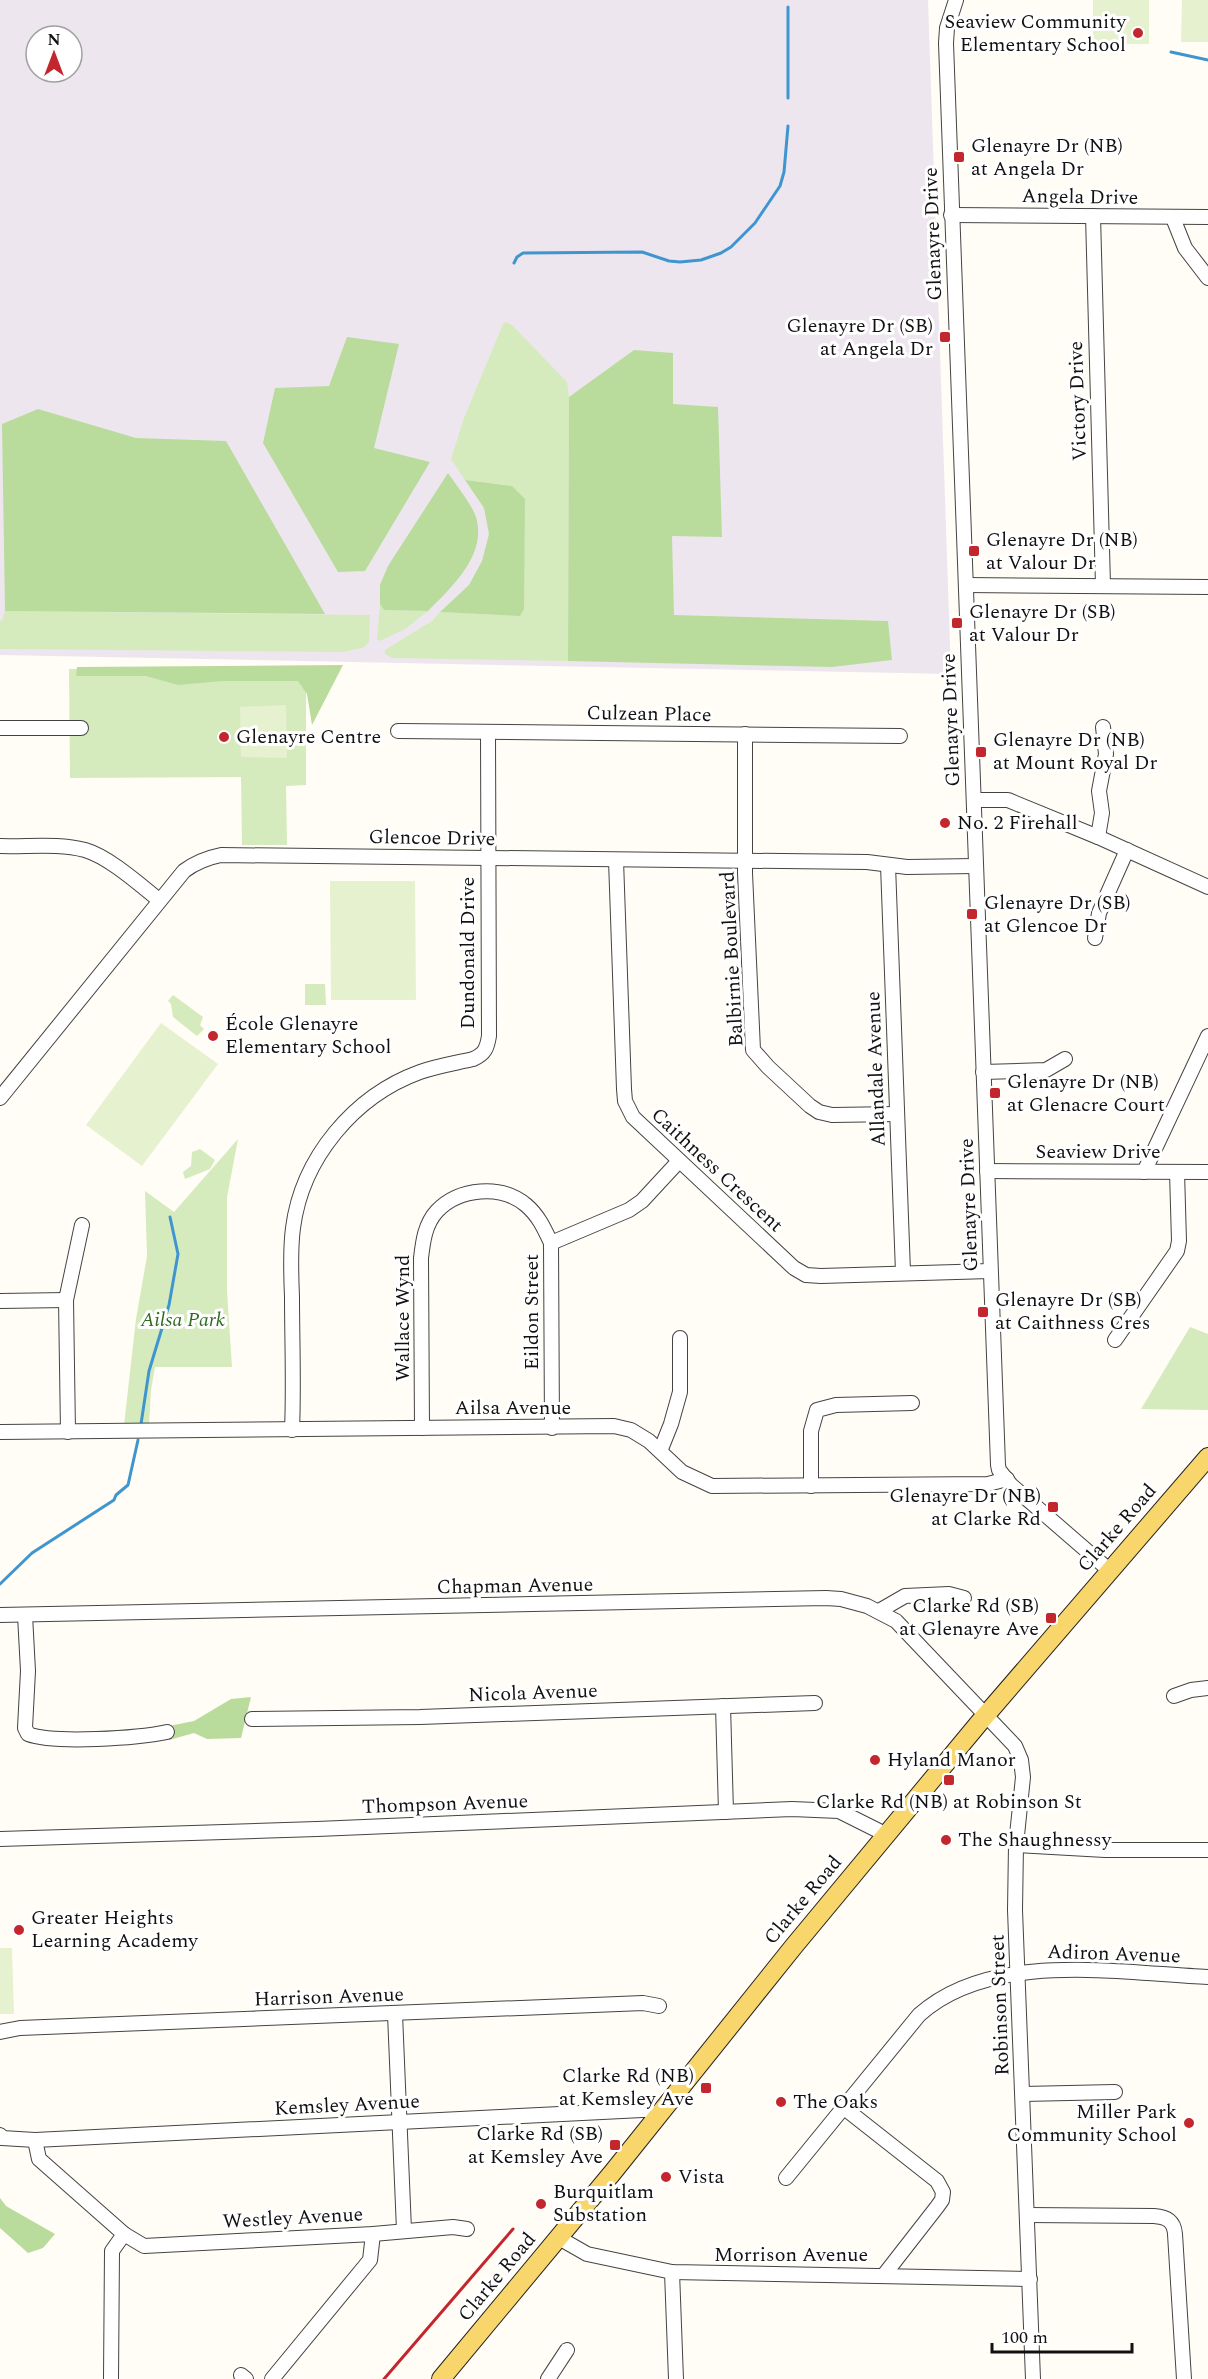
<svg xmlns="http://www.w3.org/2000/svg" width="1208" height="2379" viewBox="0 0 1208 2379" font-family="Spectral,serif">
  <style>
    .industrial { fill: #eee6ef; fill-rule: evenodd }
    .green { fill: #d5ebbd }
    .forest { fill: #b9dc9c }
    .pitch { fill: #e6f2cf }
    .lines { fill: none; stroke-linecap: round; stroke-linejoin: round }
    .stream { stroke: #3f96cf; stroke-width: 3 }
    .minor-casing { stroke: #444; stroke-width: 16 }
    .major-casing { stroke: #222; stroke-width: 20 }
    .minor { stroke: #fff; stroke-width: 14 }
    .major { stroke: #f9d66b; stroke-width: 18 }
    .rail { stroke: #c4262e; stroke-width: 3 }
    .poi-dot { fill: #c4262e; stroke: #fff; stroke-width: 2 }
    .labels { text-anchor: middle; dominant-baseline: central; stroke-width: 6; stroke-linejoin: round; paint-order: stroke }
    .poi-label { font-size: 20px; fill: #111; stroke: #fff; text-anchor: start }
    .street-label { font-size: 20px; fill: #111; stroke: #fff }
    .park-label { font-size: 20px; font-style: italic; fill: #2f6b1f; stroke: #fff }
  </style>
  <rect width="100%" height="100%" fill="#fffdf5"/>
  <path class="industrial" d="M 0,0 L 928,0 L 951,674 L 0,655 ZM 36,36 L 72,36 L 72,72 L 36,72 Z"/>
  <g class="green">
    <polygon points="506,322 512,325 567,382 569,397 568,661 392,658 385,654 385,650 432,621 440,612 520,616 512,486 465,480 451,459 464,418 503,324"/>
    <polygon points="380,604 384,610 428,611 405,629 380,641 377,639"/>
    <polygon points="5,611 370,615 369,642 363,648 342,652 0,649 0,620 2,621"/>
    <polygon points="306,668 306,785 286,786 287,845 242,845 241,777 70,778 69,669"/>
    <polygon points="305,984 325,984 326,1005 305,1005"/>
    <polygon points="173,995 203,1017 200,1025 204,1029 197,1036 173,1017 171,1004 168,1001"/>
    <polygon points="238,1139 227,1197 227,1291 232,1367 155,1367 151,1390 149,1425 124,1425 136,1319 147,1256 145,1191 174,1212"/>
    <polygon points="200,1149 215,1160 210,1169 185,1179 183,1172 191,1166 192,1152"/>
    <polygon points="1190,1327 1208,1334 1208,1410 1141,1409"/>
  </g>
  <g class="forest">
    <polygon points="347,337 399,344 374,448 430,462 365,571 338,572 263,443 275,388 329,386"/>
    <polygon points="634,350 673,353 673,404 718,407 722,537 672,536 674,615 888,621 892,660 832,667 568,661 569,397"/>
    <polygon points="38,409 136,438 226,441 325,614 5,611 2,424"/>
    <path d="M 448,473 C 456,485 475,508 477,521 C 485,557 451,588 428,611 L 384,610 L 380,604 L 380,585 L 388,566 Z"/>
    <polygon points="465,480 512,486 525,499 524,609 520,616 440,612 469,585 482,561 489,534 484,508"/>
    <polygon points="343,665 312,725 307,694 298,681 222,681 178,685 146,676 76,676 77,667"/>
    <polygon points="251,1697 241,1738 207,1739 194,1733 169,1740 169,1726 194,1721 231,1699"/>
    <polygon points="0,2198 6,2206 55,2234 43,2248 28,2253 0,2228"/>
  </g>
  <g class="pitch">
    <rect x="1093" y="0" width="56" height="44"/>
    <polygon points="1182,0 1208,0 1208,42 1181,42"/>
    <polygon points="286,705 287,758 241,757 240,707"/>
    <polygon points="330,881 415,881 416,1000 331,1000"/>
    <polygon points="161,1023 218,1064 142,1166 86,1125"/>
    <polygon points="0,1948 12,1948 14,2014 0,2014"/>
  </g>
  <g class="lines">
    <g class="stream">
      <polyline points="788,7 788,98"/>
      <polyline points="1171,52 1208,60"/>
      <polyline points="514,263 517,257 523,253 642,252 669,261 680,262 701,260 721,253 731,247 755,223 780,186 784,172 788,126"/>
      <polyline points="141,1424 149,1371 169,1305 178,1254 170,1217"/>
      <polyline points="0,1584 32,1553 114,1500 116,1495 128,1485 138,1440"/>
    </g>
    <g class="minor-casing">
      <g id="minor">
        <polyline points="956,0 947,28 946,43 998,1465 999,1470 1011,1485 1109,1570"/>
        <polyline points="951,215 1208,217"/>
        <polyline points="1093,216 1103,585"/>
        <polyline points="1173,218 1185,248 1208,278"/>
        <polyline points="966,585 1208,587"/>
        <polyline points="0,728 81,728"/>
        <polyline points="398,731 900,736"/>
        <polyline points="745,734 745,873 753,1050 768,1067 810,1106 819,1112 832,1115 897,1114"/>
        <polyline points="974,800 1008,800 1098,837 1208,887"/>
        <polyline points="1098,837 1102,813 1099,791 1106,754 1103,727"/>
        <path d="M 0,846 C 28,847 58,843 85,850 C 109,857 139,884 159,900"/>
        <polyline points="616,860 624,1089 625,1101 633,1117 794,1268 806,1275 821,1276 990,1271"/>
        <polyline points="888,865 903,1272"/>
        <polyline points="1095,938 1099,913 1127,850"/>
        <polyline points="983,1072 1046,1070 1065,1059"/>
        <path d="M 0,1098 L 184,871 C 196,862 206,858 221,855 L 867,862 L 907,867 L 975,866"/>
        <polyline points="987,1171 1208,1172"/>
        <polyline points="1144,1172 1208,1036"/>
        <polyline points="0,1301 66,1300"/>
        <polyline points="1115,1340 1177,1251 1179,1241 1177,1172"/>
        <path d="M 422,1428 L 421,1258 C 423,1241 425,1224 437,1211 C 459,1188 501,1184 526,1205 C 538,1215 544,1228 551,1243"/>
        <polyline points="552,1428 551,1243 629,1210 642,1201 679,1161"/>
        <path d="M 292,1430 C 294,1385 292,1341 292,1297 C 291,1274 290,1250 293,1228 C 302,1158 354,1096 420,1072 C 437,1066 456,1063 473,1059 C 485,1054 487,1048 489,1036 L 488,732"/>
        <polyline points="0,1432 614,1426 631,1430 649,1441 682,1472 712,1486 988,1484 1007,1479"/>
        <polyline points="68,1432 66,1300 82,1225"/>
        <polyline points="661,1449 671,1424 680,1392 680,1338"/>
        <polyline points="811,1486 811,1431 817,1410 836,1405 912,1403"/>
        <polyline points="879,1611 905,1596 949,1594 964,1598"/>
        <polyline points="0,1615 826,1598 841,1599 867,1606 896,1621 1015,1746 1021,1760 1023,1777 1016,1845 1015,1910 1033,2379"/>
        <path d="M 25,1615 L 28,1671 L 25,1728 L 28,1734 C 54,1744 139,1738 167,1732"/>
        <polyline points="1174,1696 1191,1690 1208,1688"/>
        <polyline points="723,1706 726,1812"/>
        <polyline points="252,1719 420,1717 815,1703"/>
        <polyline points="0,1839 317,1829 792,1809 839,1811 887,1835"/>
        <polyline points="1016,1845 1105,1850 1208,1850"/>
        <polyline points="395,2014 404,2230"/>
        <polyline points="0,2032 20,2028 643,2003 659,2006"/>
        <polyline points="1023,2094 1115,2092"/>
        <polyline points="843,2107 937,2181 943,2192 942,2200 937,2207 884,2275"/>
        <polyline points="0,2135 2,2138 35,2140 39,2159 124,2234 112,2251 111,2379"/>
        <polyline points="35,2140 642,2110 648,2110 657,2118"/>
        <path d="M 786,2178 L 919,2015 C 991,1950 1119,1973 1208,1977"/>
        <path d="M 1027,2215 L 1154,2216 C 1167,2217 1174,2221 1175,2234 L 1184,2379"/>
        <polyline points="124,2234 144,2246 373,2234 453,2227 467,2229"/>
        <polyline points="559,2238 587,2254 672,2272 1030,2279"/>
        <polyline points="672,2272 676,2379"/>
        <polyline points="241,2375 246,2379"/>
        <polyline points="272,2379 370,2260 373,2234"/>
        <polyline points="548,2379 567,2350"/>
      </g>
    </g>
    <g class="major-casing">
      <polyline id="major" points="441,2379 613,2172 794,1946 979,1723 1208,1457"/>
    </g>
    <use href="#minor" class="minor"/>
    <use href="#major" class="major"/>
    <polyline class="rail" points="384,2379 513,2229"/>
  </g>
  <g class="poi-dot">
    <circle cx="1138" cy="33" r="6"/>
    <rect x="953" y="151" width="12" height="12" rx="3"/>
    <rect x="939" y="331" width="12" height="12" rx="3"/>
    <rect x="968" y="545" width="12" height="12" rx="3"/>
    <rect x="951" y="617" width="12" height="12" rx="3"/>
    <circle cx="224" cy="737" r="6"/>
    <rect x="975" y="746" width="12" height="12" rx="3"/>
    <circle cx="945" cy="823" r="6"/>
    <rect x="966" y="908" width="12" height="12" rx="3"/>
    <circle cx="213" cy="1036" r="6"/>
    <rect x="989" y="1087" width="12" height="12" rx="3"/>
    <rect x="977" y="1306" width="12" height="12" rx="3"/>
    <rect x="1047" y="1501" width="12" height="12" rx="3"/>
    <rect x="1045" y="1612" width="12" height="12" rx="3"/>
    <circle cx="875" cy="1760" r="6"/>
    <rect x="943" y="1774" width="12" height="12" rx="3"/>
    <circle cx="946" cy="1840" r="6"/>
    <circle cx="19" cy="1930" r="6"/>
    <rect x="700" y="2082" width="12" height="12" rx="3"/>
    <circle cx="781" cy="2102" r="6"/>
    <circle cx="1189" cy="2123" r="6"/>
    <rect x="609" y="2139" width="12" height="12" rx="3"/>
    <circle cx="666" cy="2177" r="6"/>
    <circle cx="541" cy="2204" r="6"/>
  </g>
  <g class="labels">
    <g class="poi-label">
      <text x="1126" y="22" text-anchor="end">Seaview Community<tspan x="1126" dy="23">Elementary School</tspan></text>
      <text x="971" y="146">Glenayre Dr (NB)<tspan x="971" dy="23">at Angela Dr</tspan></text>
      <text x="933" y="326" text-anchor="end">Glenayre Dr (SB)<tspan x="933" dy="23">at Angela Dr</tspan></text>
      <text x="986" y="540">Glenayre Dr (NB)<tspan x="986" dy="23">at Valour Dr</tspan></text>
      <text x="969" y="612">Glenayre Dr (SB)<tspan x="969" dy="23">at Valour Dr</tspan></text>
      <text x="236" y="737">Glenayre Centre</text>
      <text x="993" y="740">Glenayre Dr (NB)<tspan x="993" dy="23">at Mount Royal Dr</tspan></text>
      <text x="957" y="823">No. 2 Firehall</text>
      <text x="984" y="903">Glenayre Dr (SB)<tspan x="984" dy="23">at Glencoe Dr</tspan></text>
      <text x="225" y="1024">École Glenayre<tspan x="225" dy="23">Elementary School</tspan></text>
      <text x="1007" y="1082">Glenayre Dr (NB)<tspan x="1007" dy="23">at Glenacre Court</tspan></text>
      <text x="995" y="1300">Glenayre Dr (SB)<tspan x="995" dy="23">at Caithness Cres</tspan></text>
      <text x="1041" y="1496" text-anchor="end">Glenayre Dr (NB)<tspan x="1041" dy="23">at Clarke Rd</tspan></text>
      <text x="1039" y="1606" text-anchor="end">Clarke Rd (SB)<tspan x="1039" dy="23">at Glenayre Ave</tspan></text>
      <text x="887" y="1760">Hyland Manor</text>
      <text x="949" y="1802" text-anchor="middle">Clarke Rd (NB) at Robinson St</text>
      <text x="958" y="1840">The Shaughnessy</text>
      <text x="31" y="1918">Greater Heights<tspan x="31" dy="23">Learning Academy</tspan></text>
      <text x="694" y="2076" text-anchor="end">Clarke Rd (NB)<tspan x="694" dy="23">at Kemsley Ave</tspan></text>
      <text x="793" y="2102">The Oaks</text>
      <text x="1177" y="2112" text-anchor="end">Miller Park<tspan x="1177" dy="23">Community School</tspan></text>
      <text x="603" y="2134" text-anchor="end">Clarke Rd (SB)<tspan x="603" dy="23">at Kemsley Ave</tspan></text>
      <text x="678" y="2177">Vista</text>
      <text x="553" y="2192">Burquitlam<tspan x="553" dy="23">Substation</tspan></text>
    </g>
    <g class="street-label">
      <text transform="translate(1080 197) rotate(1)">Angela Drive</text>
      <text transform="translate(933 234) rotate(-92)">Glenayre Drive</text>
      <text transform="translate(1078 401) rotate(-92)">Victory Drive</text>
      <text transform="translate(649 714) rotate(1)">Culzean Place</text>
      <text transform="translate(951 720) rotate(-92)">Glenayre Drive</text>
      <text transform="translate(432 838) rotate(1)">Glencoe Drive</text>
      <text transform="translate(468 953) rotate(-90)">Dundonald Drive</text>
      <text transform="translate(732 959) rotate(-93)">Balbirnie Boulevard</text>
      <text transform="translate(876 1069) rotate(-92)">Allandale Avenue</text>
      <text x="1098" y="1152">Seaview Drive</text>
      <text transform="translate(717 1170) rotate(43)">Caithness Crescent</text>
      <text transform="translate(969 1205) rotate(-92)">Glenayre Drive</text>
      <text transform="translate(532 1312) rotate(-90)">Eildon Street</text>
      <text transform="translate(403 1318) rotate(-90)">Wallace Wynd</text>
      <text x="513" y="1408">Ailsa Avenue</text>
      <text transform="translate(1117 1528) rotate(-49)">Clarke Road</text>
      <text transform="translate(515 1586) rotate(-1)">Chapman Avenue</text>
      <text transform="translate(533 1693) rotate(-2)">Nicola Avenue</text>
      <text transform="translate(445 1804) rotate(-2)">Thompson Avenue</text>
      <text transform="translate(803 1900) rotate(-50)">Clarke Road</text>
      <text transform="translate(1114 1954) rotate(2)">Adiron Avenue</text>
      <text transform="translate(329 1997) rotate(-2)">Harrison Avenue</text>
      <text transform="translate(1000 2005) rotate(-92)">Robinson Street</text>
      <text transform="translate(347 2105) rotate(-3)">Kemsley Avenue</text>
      <text transform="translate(293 2218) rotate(-3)">Westley Avenue</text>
      <text x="791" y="2255">Morrison Avenue</text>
      <text transform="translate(497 2277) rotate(-50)">Clarke Road</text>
    </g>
    <g class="park-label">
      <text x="183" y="1320">Ailsa Park</text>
    </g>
  </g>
  <g transform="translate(54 54)"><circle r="28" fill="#ffffff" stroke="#a0a0a0" stroke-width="1.5"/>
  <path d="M0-4.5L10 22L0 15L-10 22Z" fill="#c4262e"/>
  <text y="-9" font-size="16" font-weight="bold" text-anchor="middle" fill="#111111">N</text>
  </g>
  <path d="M992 2343v9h140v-9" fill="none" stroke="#111111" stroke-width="3"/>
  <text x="1001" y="2343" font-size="18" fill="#111111" stroke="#ffffff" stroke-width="4.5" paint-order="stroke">100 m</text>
</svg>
